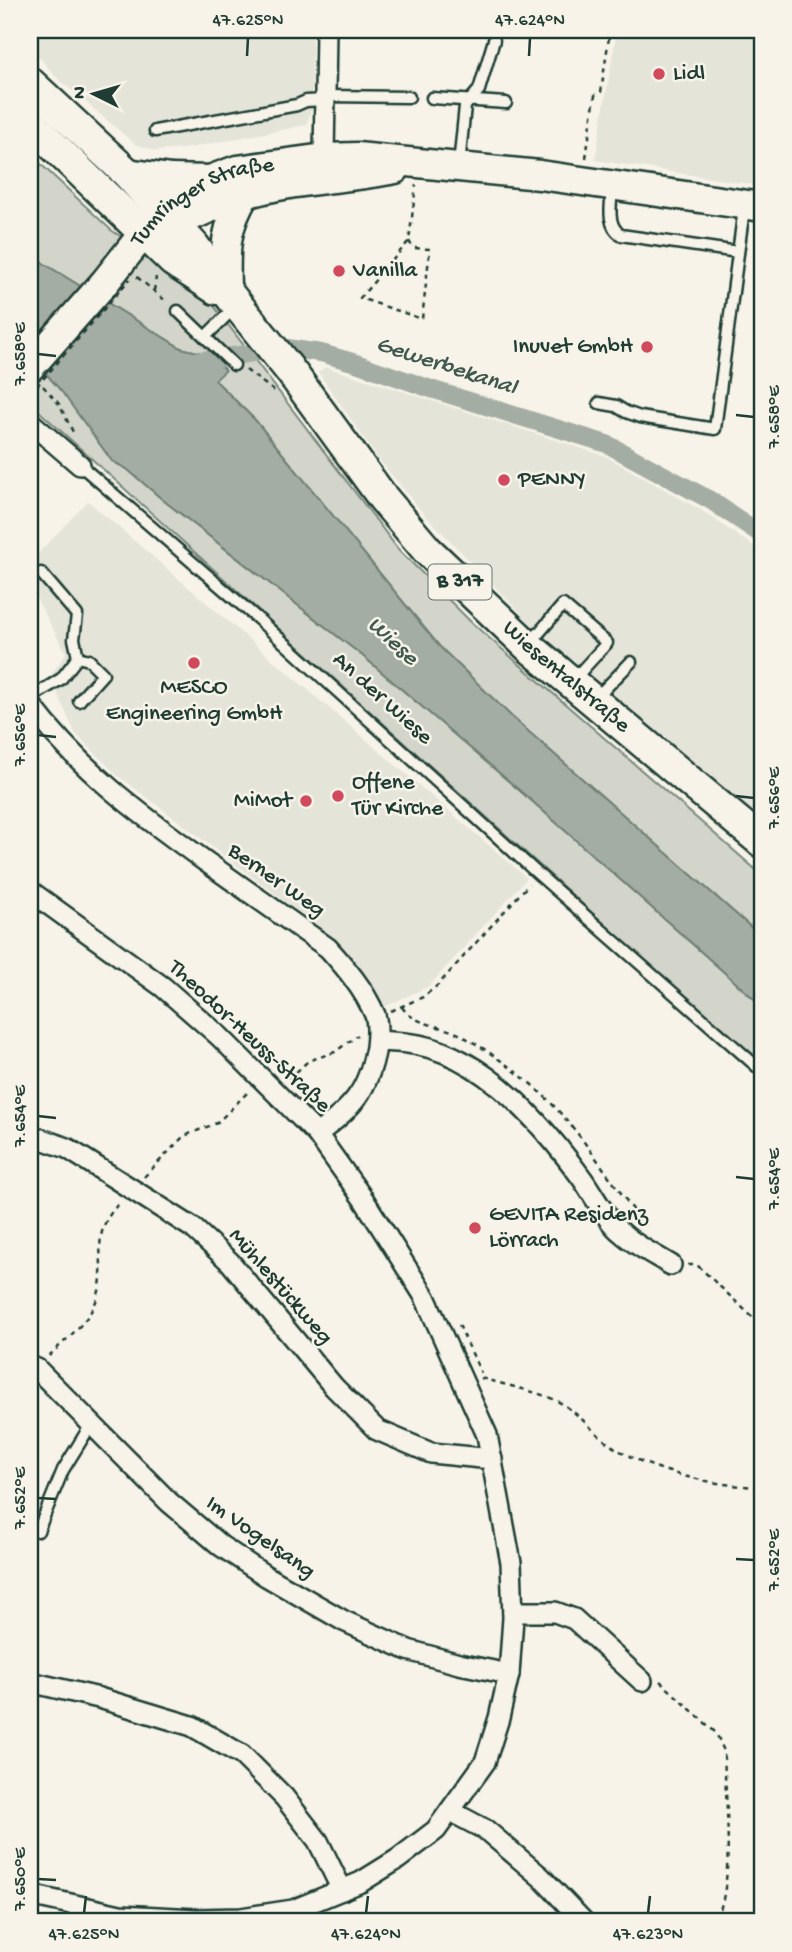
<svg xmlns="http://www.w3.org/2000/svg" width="792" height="1952" viewBox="0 0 792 1952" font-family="'Gochi Hand',sans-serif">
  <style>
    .built { fill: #e5e4d9 }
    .green { fill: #d3d5ca; stroke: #79897f; stroke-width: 2 }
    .water { fill: #a4ada3; stroke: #6f8077; stroke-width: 2 }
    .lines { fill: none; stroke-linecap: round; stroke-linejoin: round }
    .canal { stroke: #a4ada3; stroke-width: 18 }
    .lane-casing { stroke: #1f3d34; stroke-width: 15 }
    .street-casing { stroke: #1f3d34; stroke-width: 24 }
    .secondary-casing { stroke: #1f3d34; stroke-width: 33 }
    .primary-casing { stroke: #1f3d34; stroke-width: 35 }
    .path { stroke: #1f3d34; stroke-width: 2.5; stroke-dasharray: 5 5; stroke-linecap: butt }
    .lane { stroke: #f7f3e8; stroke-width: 10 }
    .street { stroke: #f7f3e8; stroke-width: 19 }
    .secondary { stroke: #f7f3e8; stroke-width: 28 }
    .primary { stroke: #f7f3e8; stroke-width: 30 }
    .path-bridge { stroke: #1f3d34; stroke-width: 2.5; stroke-dasharray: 5 5; stroke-linecap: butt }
    .ticks { fill: none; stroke: #1f3d34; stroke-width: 2.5 }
    .poi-dot { fill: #d1495b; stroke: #f7f3e8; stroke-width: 2.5 }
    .labels { text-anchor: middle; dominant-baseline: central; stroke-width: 5; stroke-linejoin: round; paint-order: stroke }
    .shield { fill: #f7f3e8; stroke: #60746a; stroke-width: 2 }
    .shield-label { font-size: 21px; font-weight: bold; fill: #1f3d34 }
    .poi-label { font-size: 23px; fill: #1f3d34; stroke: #f7f3e8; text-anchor: start }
    .street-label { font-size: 23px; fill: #1f3d34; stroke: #f7f3e8 }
    .water-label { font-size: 24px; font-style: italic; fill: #405950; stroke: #f7f3e8 }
    .neatline { fill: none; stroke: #1f3d34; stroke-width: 2.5 }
    .ticks-label { font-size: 18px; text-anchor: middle; fill: #1f3d34 }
  </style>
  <rect width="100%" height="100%" fill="#f7f3e8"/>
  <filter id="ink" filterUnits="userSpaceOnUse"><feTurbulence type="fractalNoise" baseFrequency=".0143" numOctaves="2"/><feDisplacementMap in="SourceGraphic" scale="14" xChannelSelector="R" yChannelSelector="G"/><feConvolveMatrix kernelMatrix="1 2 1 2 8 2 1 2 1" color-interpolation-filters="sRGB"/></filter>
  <g filter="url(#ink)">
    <g class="built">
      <polygon points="30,30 312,30 312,108 306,125 183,149 156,151 135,144 55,76 30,46"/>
      <polygon points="617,30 762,30 762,186 595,160"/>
      <polygon points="326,367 605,456 701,510 762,552 762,830 581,675 424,514 376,456 318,372"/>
      <polygon points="88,501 527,878 429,986 382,1008 374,988 363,971 327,933 117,775 75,733 50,677 66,653 30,587 30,562"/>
    </g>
    <g class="green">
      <polygon points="30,154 111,230 201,289 398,549 472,623 762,875 762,937 512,717 439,646 256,421 215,380 202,353 181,348 43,263 30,250"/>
      <polygon points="30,355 62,392 112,461 127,469 163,500 364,657 533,802 762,1006 762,1067 40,412 30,402"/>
    </g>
    <polygon class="water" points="30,250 43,263 181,348 202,353 209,351 225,371 215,380 256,421 439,646 512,717 762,937 762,1006 533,802 364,657 163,500 127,469 112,461 62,392 30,355"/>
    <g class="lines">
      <polyline class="canal" points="191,362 287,348 321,353 356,363 431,389 607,444 710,500 762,535"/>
      <g class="lane-casing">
        <g id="lane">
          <polyline points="325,96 409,97"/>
          <polyline points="432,98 506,103"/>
          <polyline points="155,131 297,105 306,101 325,100"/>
          <polyline points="459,165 465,106 479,90 494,40"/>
          <path d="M 612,189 C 611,205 606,225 621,235 L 738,252"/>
          <polyline points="178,311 234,365"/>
          <polyline points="205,337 235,307"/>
          <polyline points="599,403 616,406 626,412 640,417 715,429 744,208"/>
          <polyline points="80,465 258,619 538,874 762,1071"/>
          <polyline points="531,642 563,605 607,643 574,679"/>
          <polyline points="78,657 89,660 103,674 79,701"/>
          <polyline points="30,698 61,679 78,657 74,639 77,615 41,573"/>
          <polyline points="596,698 631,662"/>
          <polyline points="38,1531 63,1470 92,1423"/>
        </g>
      </g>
      <g class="street-casing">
        <g id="street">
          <polyline points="324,158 326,30"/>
          <polyline points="30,422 80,465"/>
          <path d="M 30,704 C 81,771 137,812 205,861 C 246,890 287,919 328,948 C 346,968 364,989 375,1015 C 378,1024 377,1038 376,1047 C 368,1092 352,1108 317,1134"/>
          <polyline points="30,891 163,987 219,1036 317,1134 364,1200 425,1297 487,1435 511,1563 513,1618 509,1674 499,1718 485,1762 436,1830 398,1859 361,1882 293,1910 241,1918 196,1919 120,1915 30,1895"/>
          <path d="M 377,1041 C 391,1042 405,1042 419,1045 C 485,1058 544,1126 581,1177 C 593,1193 607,1222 622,1233 C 636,1246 655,1255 671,1265"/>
          <polyline points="30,1135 67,1148 193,1228 230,1262 334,1387 377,1430 431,1453 492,1459"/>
          <polyline points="30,1366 37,1369 169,1502 221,1546 266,1576 344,1621 408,1650 459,1664 509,1674"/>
          <polyline points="513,1612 555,1612 574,1619 642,1681"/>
          <polyline points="30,1682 99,1698 192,1726 242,1755 284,1797 318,1841 342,1890"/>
          <polyline points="450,1811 486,1830 541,1877 584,1922"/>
        </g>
      </g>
      <g class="secondary-casing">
        <g id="secondary">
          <polyline points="127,173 171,179 210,180"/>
          <path d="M 154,230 C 186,221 214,204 245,194 C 294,179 345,179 395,169"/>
          <path d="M 226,288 C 225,249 224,229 245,194"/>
          <path id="s1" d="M 30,367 L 105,282 L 162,210 L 210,180 L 237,170 L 324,158 L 357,157 L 540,175 L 762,207"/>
        </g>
      </g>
      <g class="primary-casing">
        <g id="primary">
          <path id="s2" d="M 30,83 L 127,173 L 194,246 L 231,297 L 289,369 L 383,498 L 427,550 L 528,646 L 762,842"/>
          <polyline points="30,123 173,261 216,289"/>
        </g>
      </g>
      <g class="path">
        <polyline points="586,158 595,95 601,92 610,30"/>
        <polyline points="409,241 413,248 430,249 422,319 360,298 409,241 416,185"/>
        <polyline points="137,277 167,302"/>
        <polyline points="154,291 156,277"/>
        <polyline points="246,370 274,391"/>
        <polyline points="43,386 59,404 75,436"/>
        <polyline points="757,866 762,870"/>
        <path d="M 402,1007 C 414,1025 440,1025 459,1034 C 483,1047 505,1063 526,1080 C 577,1121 608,1180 649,1230"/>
        <polyline points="391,1011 423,997 438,985 529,884"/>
        <polyline points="289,1079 308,1061 335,1052 358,1035"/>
        <polyline points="144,1177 184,1136 217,1123 248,1092"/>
        <polyline points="688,1265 697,1265 762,1326"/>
        <polyline points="755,1317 762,1309"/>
        <polyline points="459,1325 481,1373"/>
        <path d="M 49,1356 C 65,1340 91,1320 97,1298 C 110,1259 85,1239 120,1202"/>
        <path d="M 481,1378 C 505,1385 531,1390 553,1399 C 574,1408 590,1429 608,1443 C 648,1472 714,1486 762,1487"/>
        <path d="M 660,1681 L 716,1733 L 724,1751 C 725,1798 736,1882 715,1922"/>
      </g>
      <use href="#lane" class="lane"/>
      <use href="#street" class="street"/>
      <use href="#secondary" class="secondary"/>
      <use href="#primary" class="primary"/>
      <polyline class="path-bridge" points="30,394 130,279"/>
    </g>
  </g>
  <path class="ticks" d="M 247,56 L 248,38M 529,56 L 530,38M 38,354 L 56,356M 736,415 L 754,417M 38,735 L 56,737M 736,796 L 754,798M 38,1116 L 56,1118M 736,1177 L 754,1179M 38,1498 L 56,1499M 736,1559 L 754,1560M 38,1879 L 56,1880M 84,1913 L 86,1896M 366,1913 L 368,1896M 648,1913 L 650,1896"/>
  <g class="poi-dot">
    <circle cx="659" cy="74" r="7"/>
    <circle cx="339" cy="271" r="7"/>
    <circle cx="647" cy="347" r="7"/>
    <circle cx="504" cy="480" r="7"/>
    <circle cx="194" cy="663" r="7"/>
    <circle cx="338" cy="796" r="7"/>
    <circle cx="306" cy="801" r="7"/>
    <circle cx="475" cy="1228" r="7"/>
  </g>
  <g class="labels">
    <rect class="shield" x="428.5" y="564.5" width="63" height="35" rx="5"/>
    <g class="shield-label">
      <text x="460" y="582">B 317</text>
    </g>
    <g class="poi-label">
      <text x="673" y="74">Lidl</text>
      <text x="353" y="271">Vanilla</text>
      <text x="633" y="347" text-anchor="end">Inuvet GmbH</text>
      <text x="518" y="480">PENNY</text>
      <text x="194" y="688" text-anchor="middle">MESCO<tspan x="194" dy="26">Engineering GmbH</tspan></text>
      <text x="352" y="783">Offene<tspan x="352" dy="26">Tür Kirche</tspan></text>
      <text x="292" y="801" text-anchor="end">MiMot</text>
      <text x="489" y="1215">GEVITA Residenz<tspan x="489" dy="26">Lörrach</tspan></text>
    </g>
    <g class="street-label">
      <text stroke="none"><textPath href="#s1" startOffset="245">Tumringer Straße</textPath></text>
      <text stroke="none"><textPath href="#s2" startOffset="803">Wiesentalstraße</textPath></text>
      <text transform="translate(382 699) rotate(42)">An der Wiese</text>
      <text transform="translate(276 881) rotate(35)">Berner Weg</text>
      <text transform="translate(249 1037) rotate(43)">Theodor-Heuss-Straße</text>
      <text transform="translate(280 1287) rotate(49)">Mühlestückweg</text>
      <text transform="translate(260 1538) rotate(35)">Im Vogelsang</text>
    </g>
    <g class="water-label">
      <text transform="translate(446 367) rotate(18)">Gewerbekanal</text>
      <text transform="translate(392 642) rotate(43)">Wiese</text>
    </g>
  </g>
  <rect width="792" height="1952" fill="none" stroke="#f7f3e8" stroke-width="77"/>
  <g transform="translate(94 94) rotate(275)" stroke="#f7f3e8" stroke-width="5" paint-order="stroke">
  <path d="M0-5L12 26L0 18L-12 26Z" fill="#1f3d34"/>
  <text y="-10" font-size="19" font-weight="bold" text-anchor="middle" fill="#1f3d34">N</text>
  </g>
  <rect x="38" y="38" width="716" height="1875" class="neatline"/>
  <g class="ticks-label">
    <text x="248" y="25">47.625°N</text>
    <text x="530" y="25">47.624°N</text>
    <text transform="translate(19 354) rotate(-90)" y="6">7.658°E</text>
    <text transform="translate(773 417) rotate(-90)" y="6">7.658°E</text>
    <text transform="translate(19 735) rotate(-90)" y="6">7.656°E</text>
    <text transform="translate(773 798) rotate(-90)" y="6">7.656°E</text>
    <text transform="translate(19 1116) rotate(-90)" y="6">7.654°E</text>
    <text transform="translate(773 1179) rotate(-90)" y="6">7.654°E</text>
    <text transform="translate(19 1498) rotate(-90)" y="6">7.652°E</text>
    <text transform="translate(773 1560) rotate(-90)" y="6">7.652°E</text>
    <text transform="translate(19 1879) rotate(-90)" y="6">7.650°E</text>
    <text x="84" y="1939">47.625°N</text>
    <text x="366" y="1939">47.624°N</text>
    <text x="648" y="1939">47.623°N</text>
  </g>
</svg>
